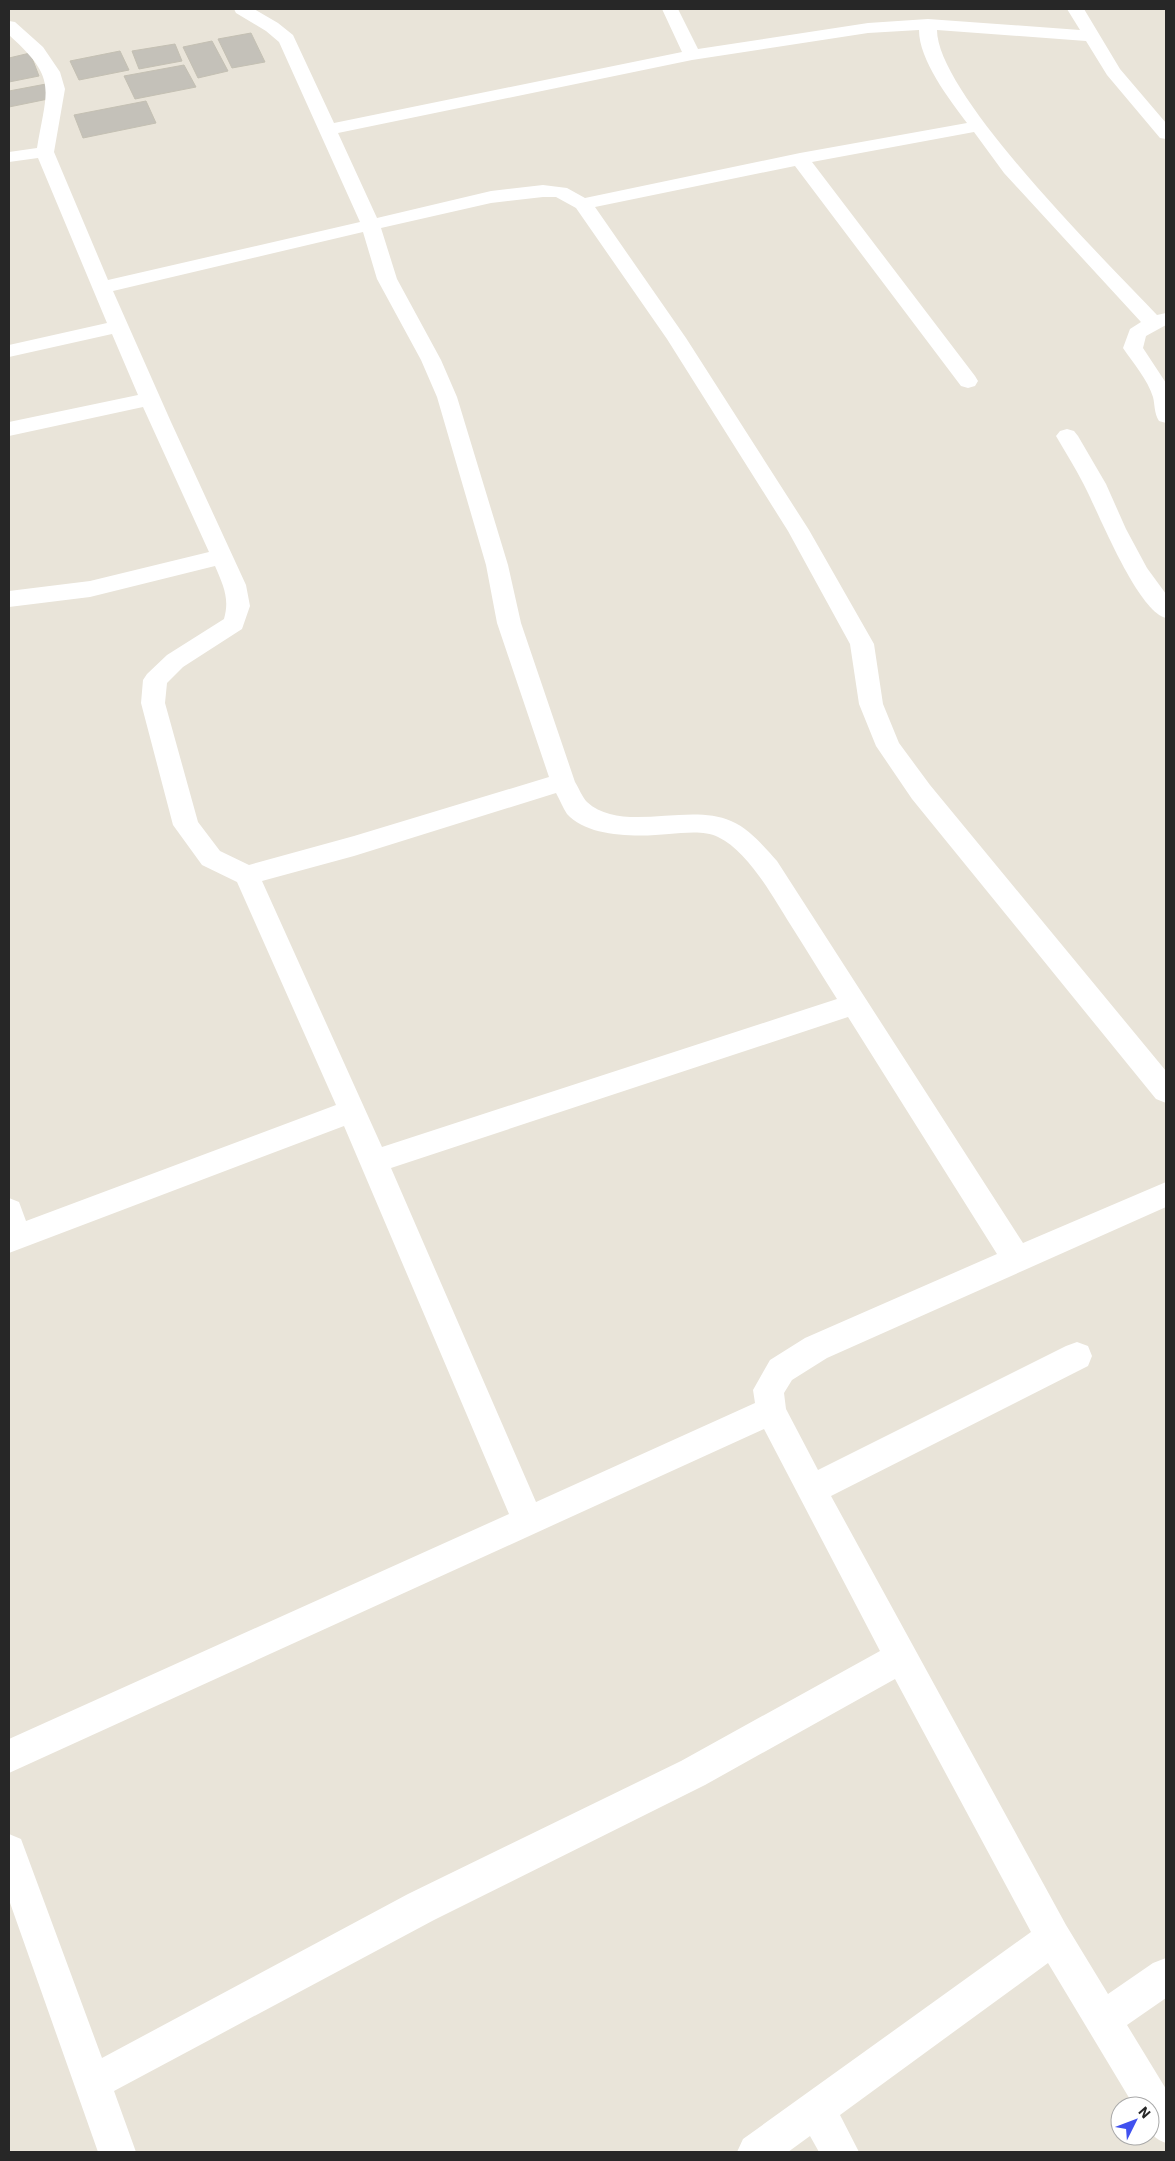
<svg xmlns="http://www.w3.org/2000/svg" width="1175" height="2161" viewBox="0 0 1175 2161" font-family="'IBM Plex Sans',sans-serif">
  <style>
    .building { fill: #c4c1b9; stroke: #c4c0b3 }
    .lines { fill: none; stroke-linecap: round; stroke-linejoin: round }
    .minor { fill: #fff; fill-rule: evenodd }
  </style>
  <rect width="100%" height="100%" fill="#e9e4d9"/>
  <g class="building">
    <polygon points="251,33 265,62 232,68 218,39"/>
    <polygon points="212,41 228,71 198,78 183,47"/>
    <polygon points="175,44 182,61 139,69 132,51"/>
    <polygon points="120,51 129,70 79,80 70,61"/>
    <polygon points="30,53 39,76 9,82 9,58"/>
    <polygon points="184,65 196,87 135,99 124,76"/>
    <polygon points="46,84 53,98 9,107 9,91"/>
    <polygon points="146,101 156,123 83,138 74,115"/>
  </g>
  <g class="lines">
    <g class="minor">
      <path d="M 234,9 L 254,9 L 278,23 L 293,35 L 334,123 L 682,52 L 662,9 L 678,9 L 698,49 L 868,23 L 928,19 L 1080,30 L 1067,9 L 1084,9 L 1120,69 L 1166,123 L 1166,139 L 1160,138 L 1107,75 L 1086,41 L 937,30 C 937,95 1108,263 1157,315 L 1166,313 L 1166,325 L 1146,336 L 1143,348 L 1166,383 L 1166,423 L 1159,421 C 1154,413 1155,405 1153,397 C 1148,380 1133,363 1123,348 L 1130,329 L 1141,322 L 1004,173 L 974,132 L 812,162 L 975,376 L 978,381 L 975,386 L 968,388 L 961,386 L 795,166 L 595,207 L 686,338 L 809,530 L 874,644 L 883,704 L 899,743 L 930,785 L 1166,1071 L 1166,1103 L 1156,1099 L 912,799 L 876,746 L 859,704 L 850,644 L 788,531 L 667,339 L 576,208 L 556,197 L 543,197 L 491,203 L 381,228 L 397,279 L 441,360 L 457,397 L 508,565 L 521,623 L 575,782 C 579,788 582,797 587,802 C 622,834 688,802 731,821 C 750,829 764,847 777,861 L 1023,1243 L 1166,1182 L 1166,1207 L 827,1358 L 792,1380 L 784,1393 L 786,1409 L 818,1470 L 1066,1346 L 1077,1342 L 1088,1346 L 1092,1356 L 1088,1366 L 831,1496 L 1066,1925 L 1108,1994 L 1153,1963 L 1166,1958 L 1166,1998 L 1127,2025 L 1166,2089 L 1166,2143 C 1145,2135 1150,2126 1150,2106 L 1134,2106 L 1048,1963 L 840,2115 L 859,2152 L 819,2152 L 810,2136 L 788,2152 L 737,2152 L 743,2139 L 1031,1932 L 895,1679 L 705,1785 L 434,1920 L 114,2091 L 136,2152 L 98,2152 L 9,1900 L 9,1834 L 21,1839 L 102,2058 L 408,1894 L 681,1761 L 880,1651 L 764,1429 L 9,1773 L 9,1739 L 509,1514 L 344,1126 L 9,1253 L 9,1198 L 19,1202 L 26,1221 L 336,1105 L 237,882 L 202,865 L 173,825 L 141,703 L 143,680 L 147,674 L 167,655 L 224,619 C 230,598 223,585 215,566 L 90,597 L 9,607 L 9,591 L 90,581 L 209,552 L 143,407 L 9,436 L 9,422 L 138,395 L 112,334 L 9,357 L 9,345 L 107,323 L 38,158 L 9,162 L 9,152 L 37,148 C 47,88 58,79 9,35 L 9,21 L 15,22 L 43,47 L 60,72 L 65,89 L 54,152 L 108,280 L 360,222 L 279,42 L 266,31 L 236,13 ZM 919,30 C 919,60 949,99 967,123 L 800,153 L 585,198 L 567,188 L 543,185 L 491,191 L 377,218 L 338,133 L 692,60 L 868,33 ZM 363,232 L 377,279 L 421,360 L 437,397 L 486,565 L 497,623 L 549,777 L 354,836 L 249,865 L 220,851 L 198,822 L 165,703 L 167,683 L 183,667 L 242,629 L 250,606 L 246,585 L 171,422 L 113,291 ZM 556,793 C 560,800 563,808 567,814 C 588,838 640,837 669,834 C 684,833 704,830 718,837 C 748,851 773,897 790,924 C 806,949 821,974 837,999 L 382,1147 L 262,881 L 354,856 ZM 848,1017 L 997,1254 L 805,1338 L 770,1360 L 753,1390 L 755,1403 L 536,1502 L 391,1168 Z"/>
      <path d="M 1067,429 L 1074,431 L 1078,436 L 1106,484 L 1126,529 L 1147,568 L 1166,594 L 1166,618 C 1137,611 1098,511 1083,483 C 1075,467 1065,452 1056,436 L 1060,431 Z"/>
    </g>
  </g>
  <rect width="1175" height="2161" fill="none" stroke="#272727" stroke-width="20"/>
  <g transform="translate(1135 2121) rotate(48)"><circle r="24" fill="#ffffff" stroke="#a9a9a9"/>
  <path d="M0-4L9 19L0 12L-9 19Z" fill="#4051ef"/>
  <text y="-8" font-size="14" font-weight="bold" text-anchor="middle" fill="#272727">N</text>
  </g>
</svg>
